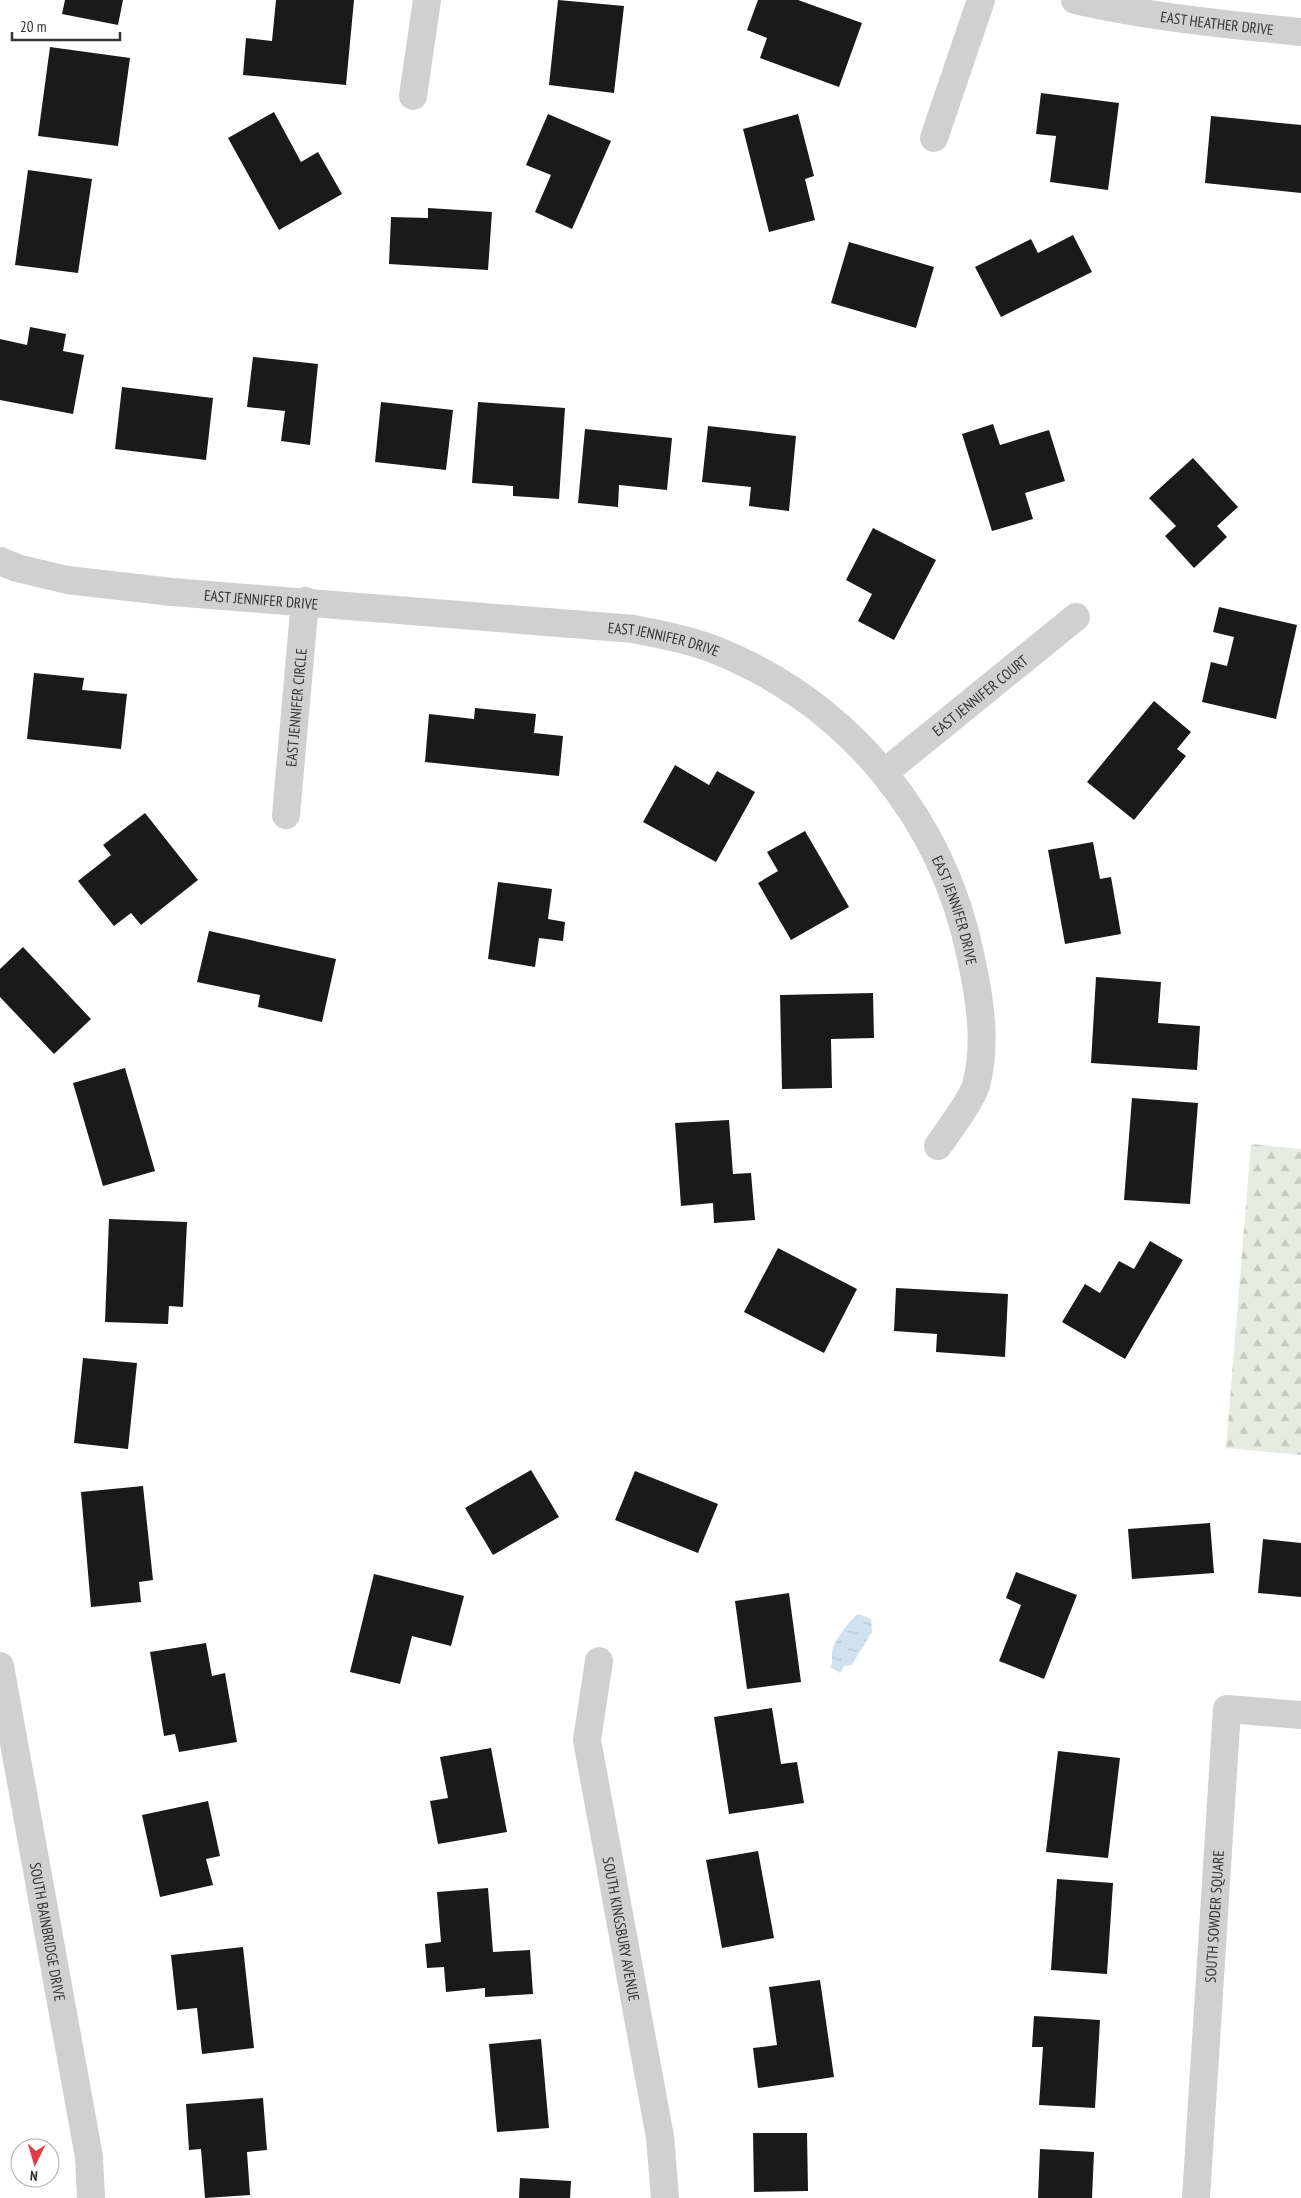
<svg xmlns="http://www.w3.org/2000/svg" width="1301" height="2198" viewBox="0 0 1301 2198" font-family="'PT Sans Narrow',sans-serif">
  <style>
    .forest { fill: url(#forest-firs) }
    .water { fill: url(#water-ripples) }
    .building { fill: #1a1a1a }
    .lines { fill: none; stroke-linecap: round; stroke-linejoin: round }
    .minor { stroke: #d0d0d0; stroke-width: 28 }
    .labels { text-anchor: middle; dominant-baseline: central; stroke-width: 5; stroke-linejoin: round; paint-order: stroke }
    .street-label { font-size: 15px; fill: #333; stroke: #fff }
  </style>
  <defs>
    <pattern id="forest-firs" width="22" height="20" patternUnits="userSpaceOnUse" patternTransform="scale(1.25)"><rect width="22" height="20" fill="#e6ecdf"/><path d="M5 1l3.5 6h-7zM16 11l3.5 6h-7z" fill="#c6cbc0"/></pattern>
    <pattern id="water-ripples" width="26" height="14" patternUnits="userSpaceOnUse" patternTransform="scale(1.25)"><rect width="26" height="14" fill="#cfe2ee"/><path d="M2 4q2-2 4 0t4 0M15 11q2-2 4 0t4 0" fill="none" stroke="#b2c2cd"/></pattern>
  </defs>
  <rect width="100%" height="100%" fill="#fff"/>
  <polygon class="forest" points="1251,1144 1301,1149 1301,1455 1226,1448"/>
  <path class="water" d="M 859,1614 L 871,1619 L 872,1632 L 852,1665 L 844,1666 L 840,1673 L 830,1667 C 834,1662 831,1658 832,1652 C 833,1642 851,1618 859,1614 Z"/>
  <g class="building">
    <polygon points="65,0 123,0 118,25 62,14"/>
    <polygon points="276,0 354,0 346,85 243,75 246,38 272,41"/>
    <polygon points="558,0 624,6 614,93 549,85"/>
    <polygon points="758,0 798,0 862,23 839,87 760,58 767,38 747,30"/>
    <polygon points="50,47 130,58 118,146 38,136"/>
    <polygon points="1041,93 1119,103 1108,190 1050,182 1056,136 1036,134"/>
    <polygon points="274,112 301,162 318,152 342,194 279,230 228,138"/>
    <polygon points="548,114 611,141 572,229 535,212 551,175 526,165"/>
    <polygon points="798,114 814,176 805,179 815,220 769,232 743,129"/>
    <polygon points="1211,116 1301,125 1301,193 1205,183"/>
    <polygon points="28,170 92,179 78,273 15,265"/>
    <polygon points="428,208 492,212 488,270 389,264 391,217 428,218"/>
    <polygon points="1073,235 1092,272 1001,317 975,267 1031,239 1038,253"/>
    <polygon points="849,242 934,267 916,328 831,303"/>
    <polygon points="30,327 66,334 63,351 84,355 73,414 0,400 0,339 27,345"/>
    <polygon points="253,357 318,364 310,445 281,441 285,411 247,407"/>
    <polygon points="122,387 213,398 206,460 115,449"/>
    <polygon points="381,402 453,410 446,470 375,462"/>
    <polygon points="478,402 565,408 559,499 513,496 513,486 472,483"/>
    <polygon points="993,424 1000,445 1049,430 1065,481 1025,493 1033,519 992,531 962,434"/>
    <polygon points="708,426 796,436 789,511 749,506 751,487 702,482"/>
    <polygon points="585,429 672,438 667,490 619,485 618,507 578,503"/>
    <polygon points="1193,458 1238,507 1217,526 1227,537 1194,568 1165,536 1176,526 1149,498"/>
    <polygon points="873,528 936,560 894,640 858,621 872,594 846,580"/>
    <polygon points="1219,607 1297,625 1276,719 1202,702 1211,662 1227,666 1234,637 1213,632"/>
    <polygon points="34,673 84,678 82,690 127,694 121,749 27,739"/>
    <polygon points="1154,701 1191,732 1177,749 1186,756 1134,820 1087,782"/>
    <polygon points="475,708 536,714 534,733 563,736 559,776 425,762 429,714 474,719"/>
    <polygon points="675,765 709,785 717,771 755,792 716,862 643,822"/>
    <polygon points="145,813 198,880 141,925 131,913 114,926 78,881 111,855 103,845"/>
    <polygon points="805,831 849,907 791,940 758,883 778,871 767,852"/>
    <polygon points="1093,842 1100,879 1111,877 1121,934 1065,944 1048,850"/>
    <polygon points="498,882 552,889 548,919 565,922 563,941 539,938 535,967 488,959"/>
    <polygon points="209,931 336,959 322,1022 258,1007 260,995 197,982"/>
    <polygon points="23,947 91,1019 54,1054 0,997 0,969"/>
    <polygon points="1096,977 1161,982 1158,1023 1200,1026 1197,1070 1091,1063"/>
    <polygon points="873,993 874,1038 831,1039 832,1088 782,1089 780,995"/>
    <polygon points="125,1068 155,1171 103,1186 73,1083"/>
    <polygon points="1132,1098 1198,1103 1190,1204 1124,1200"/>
    <polygon points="729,1120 733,1174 751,1173 755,1220 714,1223 713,1203 681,1206 675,1123"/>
    <polygon points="109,1219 187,1222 183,1307 169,1306 168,1324 105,1322"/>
    <polygon points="1150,1241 1183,1260 1125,1359 1062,1322 1085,1284 1100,1293 1119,1261 1134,1269"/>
    <polygon points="778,1248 857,1289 824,1353 744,1312"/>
    <polygon points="896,1288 1008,1294 1005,1357 936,1352 937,1334 894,1331"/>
    <polygon points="83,1358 137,1363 128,1449 74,1443"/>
    <polygon points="531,1470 559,1517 493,1555 465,1508"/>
    <polygon points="635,1471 718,1504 698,1553 615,1520"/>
    <polygon points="143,1486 153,1580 139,1582 141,1602 91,1607 81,1492"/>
    <polygon points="1210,1523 1214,1573 1132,1579 1128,1529"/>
    <polygon points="1263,1539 1301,1543 1301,1597 1258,1593"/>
    <polygon points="1016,1572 1077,1595 1044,1679 999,1661 1021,1605 1006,1598"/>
    <polygon points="374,1574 464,1596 451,1646 412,1636 400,1684 350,1672"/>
    <polygon points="789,1593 801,1682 747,1689 735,1601"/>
    <polygon points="206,1643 212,1676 225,1673 237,1742 179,1752 175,1734 164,1736 150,1652"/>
    <polygon points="772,1708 781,1764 797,1762 804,1803 729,1814 714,1717"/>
    <polygon points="491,1748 507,1832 438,1844 430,1801 448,1798 440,1757"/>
    <polygon points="1058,1751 1120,1758 1108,1858 1046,1852"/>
    <polygon points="208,1801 220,1856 206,1859 213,1885 160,1897 142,1815"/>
    <polygon points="758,1851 774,1938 722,1948 706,1860"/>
    <polygon points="1057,1879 1113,1883 1107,1974 1051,1970"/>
    <polygon points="488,1888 493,1952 530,1950 533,1994 485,1997 485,1988 446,1992 444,1967 427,1968 425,1944 441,1942 437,1892"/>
    <polygon points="243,1947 254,2048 202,2054 197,2008 177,2010 171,1955"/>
    <polygon points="820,1980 834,2077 758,2088 753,2048 777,2045 769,1987"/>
    <polygon points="1034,2016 1100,2020 1095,2108 1039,2105 1043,2047 1032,2047"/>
    <polygon points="541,2039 549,2128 497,2132 489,2044"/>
    <polygon points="263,2098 267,2150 247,2152 250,2195 205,2198 201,2149 189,2150 186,2104"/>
    <polygon points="753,2133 807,2133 808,2191 754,2192"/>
    <polygon points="1040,2149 1094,2152 1092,2198 1038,2198"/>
    <polygon points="520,2178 571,2181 570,2198 519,2198"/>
  </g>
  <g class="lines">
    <g class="minor">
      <path id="s1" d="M 1075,0 C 1149,17 1225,24 1301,32"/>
      <polyline points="413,96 427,0"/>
      <polyline points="934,138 981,0"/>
      <path id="s2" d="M 0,561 L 17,568 L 67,580 L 172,592 L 634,629 C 662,635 691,640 718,651 C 850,705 943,819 971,958 C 980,999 987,1045 976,1085 C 973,1098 947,1133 938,1146"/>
      <path id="s3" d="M 885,772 L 1076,617"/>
      <path id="s4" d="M 286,815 L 305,601"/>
      <path id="s5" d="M 599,1661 L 587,1740 L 660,2137 L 665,2198"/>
      <path id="s6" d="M 0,1666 L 89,2157 L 91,2198"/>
      <path id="s7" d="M 1196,2198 L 1227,1709 L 1301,1715"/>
    </g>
  </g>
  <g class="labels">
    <g class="street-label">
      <text stroke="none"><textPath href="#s1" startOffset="144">EAST HEATHER DRIVE</textPath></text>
      <text stroke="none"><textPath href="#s2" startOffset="265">EAST JENNIFER DRIVE</textPath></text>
      <text stroke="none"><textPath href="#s2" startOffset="670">EAST JENNIFER DRIVE</textPath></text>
      <text stroke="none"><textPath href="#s3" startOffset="122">EAST JENNIFER COURT</textPath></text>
      <text stroke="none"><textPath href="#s4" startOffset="108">EAST JENNIFER CIRCLE</textPath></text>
      <text stroke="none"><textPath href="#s2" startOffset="1090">EAST JENNIFER DRIVE</textPath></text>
      <text stroke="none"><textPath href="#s7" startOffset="282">SOUTH SOWDER SQUARE</textPath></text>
      <text stroke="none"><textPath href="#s5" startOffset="272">SOUTH KINGSBURY AVENUE</textPath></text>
      <text stroke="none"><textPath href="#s6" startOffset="270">SOUTH BAINBRIDGE DRIVE</textPath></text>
    </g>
  </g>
  <g transform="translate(35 2163) rotate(185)"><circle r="24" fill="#ffffff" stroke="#adadad"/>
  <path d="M0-4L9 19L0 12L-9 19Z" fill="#e63946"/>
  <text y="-8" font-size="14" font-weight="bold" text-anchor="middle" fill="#333333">N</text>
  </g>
  <path d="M12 32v8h108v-8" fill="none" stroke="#333333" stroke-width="2.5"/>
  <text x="20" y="32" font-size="15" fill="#333333" stroke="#ffffff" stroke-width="4" paint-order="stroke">20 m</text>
</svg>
